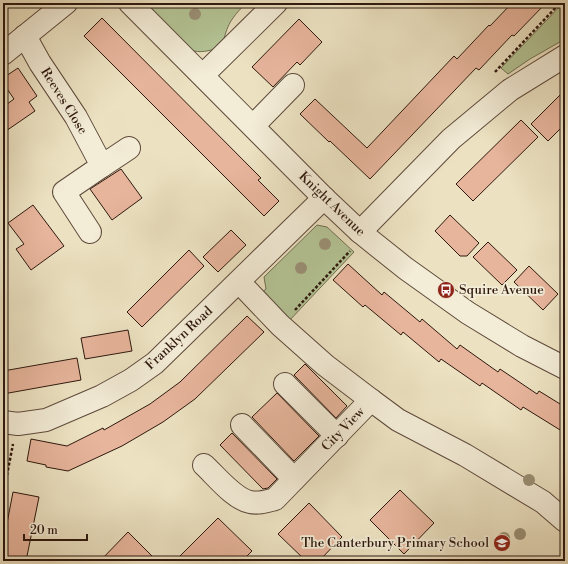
<svg xmlns="http://www.w3.org/2000/svg" width="568" height="564" viewBox="0 0 568 564" font-family="'Libre Bodoni',serif">
  <style>
    .grass { fill: #b4c495; stroke: #716e52 }
    .building { fill: #e7b59c; stroke: #2e180e }
    .lines { fill: none; stroke-linecap: round; stroke-linejoin: round }
    .minor-casing { stroke: #5e4a3b; stroke-width: 24 }
    .path { stroke: #2e180e; stroke-width: 2.5; stroke-dasharray: 3 2; stroke-linecap: butt }
    .minor { stroke: #f3ecd7; stroke-width: 22 }
    .tree { fill: #9a9075 }
    .labels { text-anchor: middle; dominant-baseline: central; stroke-width: 3.5; stroke-linejoin: round; paint-order: stroke }
    .street-label { font-size: 13px; fill: #2e180e; stroke: #f3ecd7 }
    .poi-label { font-size: 13px; fill: #2e180e; stroke: #f3ecd7; text-anchor: start }
  </style>
  <rect width="100%" height="100%" fill="#ece2c2"/>
  <filter id="stains"><feTurbulence type="fractalNoise" baseFrequency=".005" numOctaves="4"/><feColorMatrix values="0 0 0 0 .2 0 0 0 0 .09 0 0 0 0 .02 0 0 0 .5 -.17"/></filter>
  <radialGradient id="worn" r=".72"><stop offset=".6" stop-color="#630" stop-opacity="0"/><stop offset="1" stop-color="#630" stop-opacity=".3"/></radialGradient>
  <g class="grass">
    <path d="M 144,3 L 246,3 C 230,20 228,23 222,46 C 212,50 204,53 194,51 C 181,47 154,14 144,3 Z"/>
    <polygon points="563,3 565,3 565,39 530,59 508,74 501,68"/>
    <polygon points="317,225 327,227 354,252 288,322 261,293 266,289 264,277"/>
  </g>
  <g class="building">
    <polygon points="512,3 546,3 514,36 512,35 479,70 476,68 370,179 330,141 329,142 300,114 315,99 367,148 454,56 457,59 489,25 490,26"/>
    <polygon points="102,18 261,178 258,180 279,201 264,216 84,36"/>
    <polygon points="299,19 322,42 300,65 297,62 273,87 252,67"/>
    <polygon points="18,68 37,96 29,102 35,111 3,133 3,107 14,99 3,83 3,78"/>
    <polygon points="565,90 565,124 548,141 531,124"/>
    <polygon points="521,120 538,137 473,201 456,184"/>
    <polygon points="121,169 142,198 112,220 90,189"/>
    <polygon points="33,205 64,246 31,270 16,249 24,244 8,223"/>
    <polygon points="450,215 479,243 467,256 460,256 435,231"/>
    <polygon points="231,230 246,245 218,272 203,257"/>
    <polygon points="488,242 517,270 502,285 473,257"/>
    <polygon points="189,250 204,266 142,327 127,312"/>
    <polygon points="348,264 382,295 384,292 420,322 422,319 457,349 460,345 498,372 500,369 537,394 539,391 565,407 565,433 523,407 521,410 482,383 480,386 441,359 439,362 403,332 401,335 365,305 363,307 333,280"/>
    <polygon points="529,266 558,294 543,310 514,282"/>
    <polygon points="247,316 264,332 195,399 163,422 122,446 68,471 46,467 46,465 27,461 31,439 67,446 103,428 104,430 150,404 180,382"/>
    <polygon points="128,330 132,351 85,359 81,338"/>
    <polygon points="77,358 81,380 3,394 3,371"/>
    <polygon points="305,364 347,406 336,418 294,375"/>
    <polygon points="277,393 319,436 294,461 252,417"/>
    <polygon points="232,433 277,479 268,488 263,489 220,445"/>
    <polygon points="400,490 434,523 404,554 370,520"/>
    <polygon points="13,492 39,497 26,561 3,561 3,544"/>
    <polygon points="309,503 342,537 319,561 306,561 278,534"/>
    <polygon points="218,518 252,551 242,561 175,561"/>
    <polygon points="128,532 157,561 100,561"/>
  </g>
  <g class="lines">
    <g class="minor-casing">
      <g id="minor">
        <polyline points="130,3 324,198 360,232 405,268 468,313 522,346 565,368"/>
        <polyline points="25,36 40,63 76,117 102,166 64,192 90,232"/>
        <polyline points="3,54 66,3"/>
        <polyline points="203,75 276,3"/>
        <polyline points="253,126 293,85"/>
        <polyline points="102,166 129,148"/>
        <polyline points="360,232 451,139 510,90 565,56"/>
        <polyline points="285,384 337,436"/>
        <polyline points="371,400 398,420 465,455 543,502 565,521"/>
        <polyline points="3,422 18,424 46,420 102,396 131,380 155,363 324,198"/>
        <polyline points="242,425 294,479"/>
        <path d="M 204,465 C 216,476 234,499 250,502 C 259,504 267,501 275,499 L 371,400 L 325,365 L 280,325 L 239,282"/>
      </g>
    </g>
    <g class="path">
      <polyline points="495,72 560,3"/>
      <polyline points="295,310 350,251"/>
      <polyline points="3,495 13,444"/>
    </g>
    <use href="#minor" class="minor"/>
  </g>
  <g class="tree">
    <circle cx="195" cy="14" r="6"/>
    <circle cx="325" cy="244" r="6"/>
    <circle cx="301" cy="268" r="6"/>
    <circle cx="529" cy="480" r="6"/>
    <circle cx="520" cy="534" r="6"/>
    <circle cx="504" cy="538" r="6"/>
  </g>
  <defs>
    <g id="bus-disc" transform="scale(0.9)"><circle r="9.5" fill="#8f2418" stroke="#f3ecd7"/><path d="M-5-6H5V4H4V6H2V4H-2V6H-4V4H-5ZM-3.5-4V0h7V-4ZM-3.5 1.2v1.5H-2V1.2ZM2 1.2v1.5H3.5V1.2Z" fill="#fff"/></g>
    <g id="school-disc" transform="scale(0.9)"><circle r="9.5" fill="#8f2418" stroke="#f3ecd7"/><path d="M0-5L7-2L0 1L-7-2ZM-4 1L0 2.5L4 1V4Q0 6-4 4Z" fill="#fff"/></g>
  </defs>
  <g fill-rule="evenodd">
    <use href="#bus-disc" x="446" y="290"/>
    <use href="#school-disc" x="502" y="543"/>
  </g>
  <g class="labels">
    <g class="street-label">
      <text transform="translate(64 101) rotate(58)">Reeves Close</text>
      <text transform="translate(332 204) rotate(44)">Knight Avenue</text>
      <text transform="translate(179 338) rotate(-43)">Franklyn Road</text>
      <text transform="translate(343 429) rotate(-46)">City View</text>
    </g>
    <g class="poi-label">
      <text x="459" y="290">Squire Avenue</text>
      <text x="489" y="543" text-anchor="end">The Canterbury Primary School</text>
    </g>
  </g>
  <rect width="568" height="564" fill="none" stroke="#ece2c2" stroke-width="16"/>
  <rect x="4" y="4" width="560" height="556" fill="none" stroke="#2e180e" stroke-width="2"/>
  <rect x="8" y="8" width="552" height="548" fill="none" stroke="#2e180e"/>
  <path d="M24 534v6h63v-6" fill="none" stroke="#2e180e" stroke-width="2"/>
  <text x="30" y="534" font-size="12" fill="#2e180e" stroke="#f3ecd7" stroke-width="3" paint-order="stroke">20 m</text>
  <rect width="100%" height="100%" filter="url(#stains)"/>
  <rect width="100%" height="100%" fill="url(#worn)"/>
</svg>
